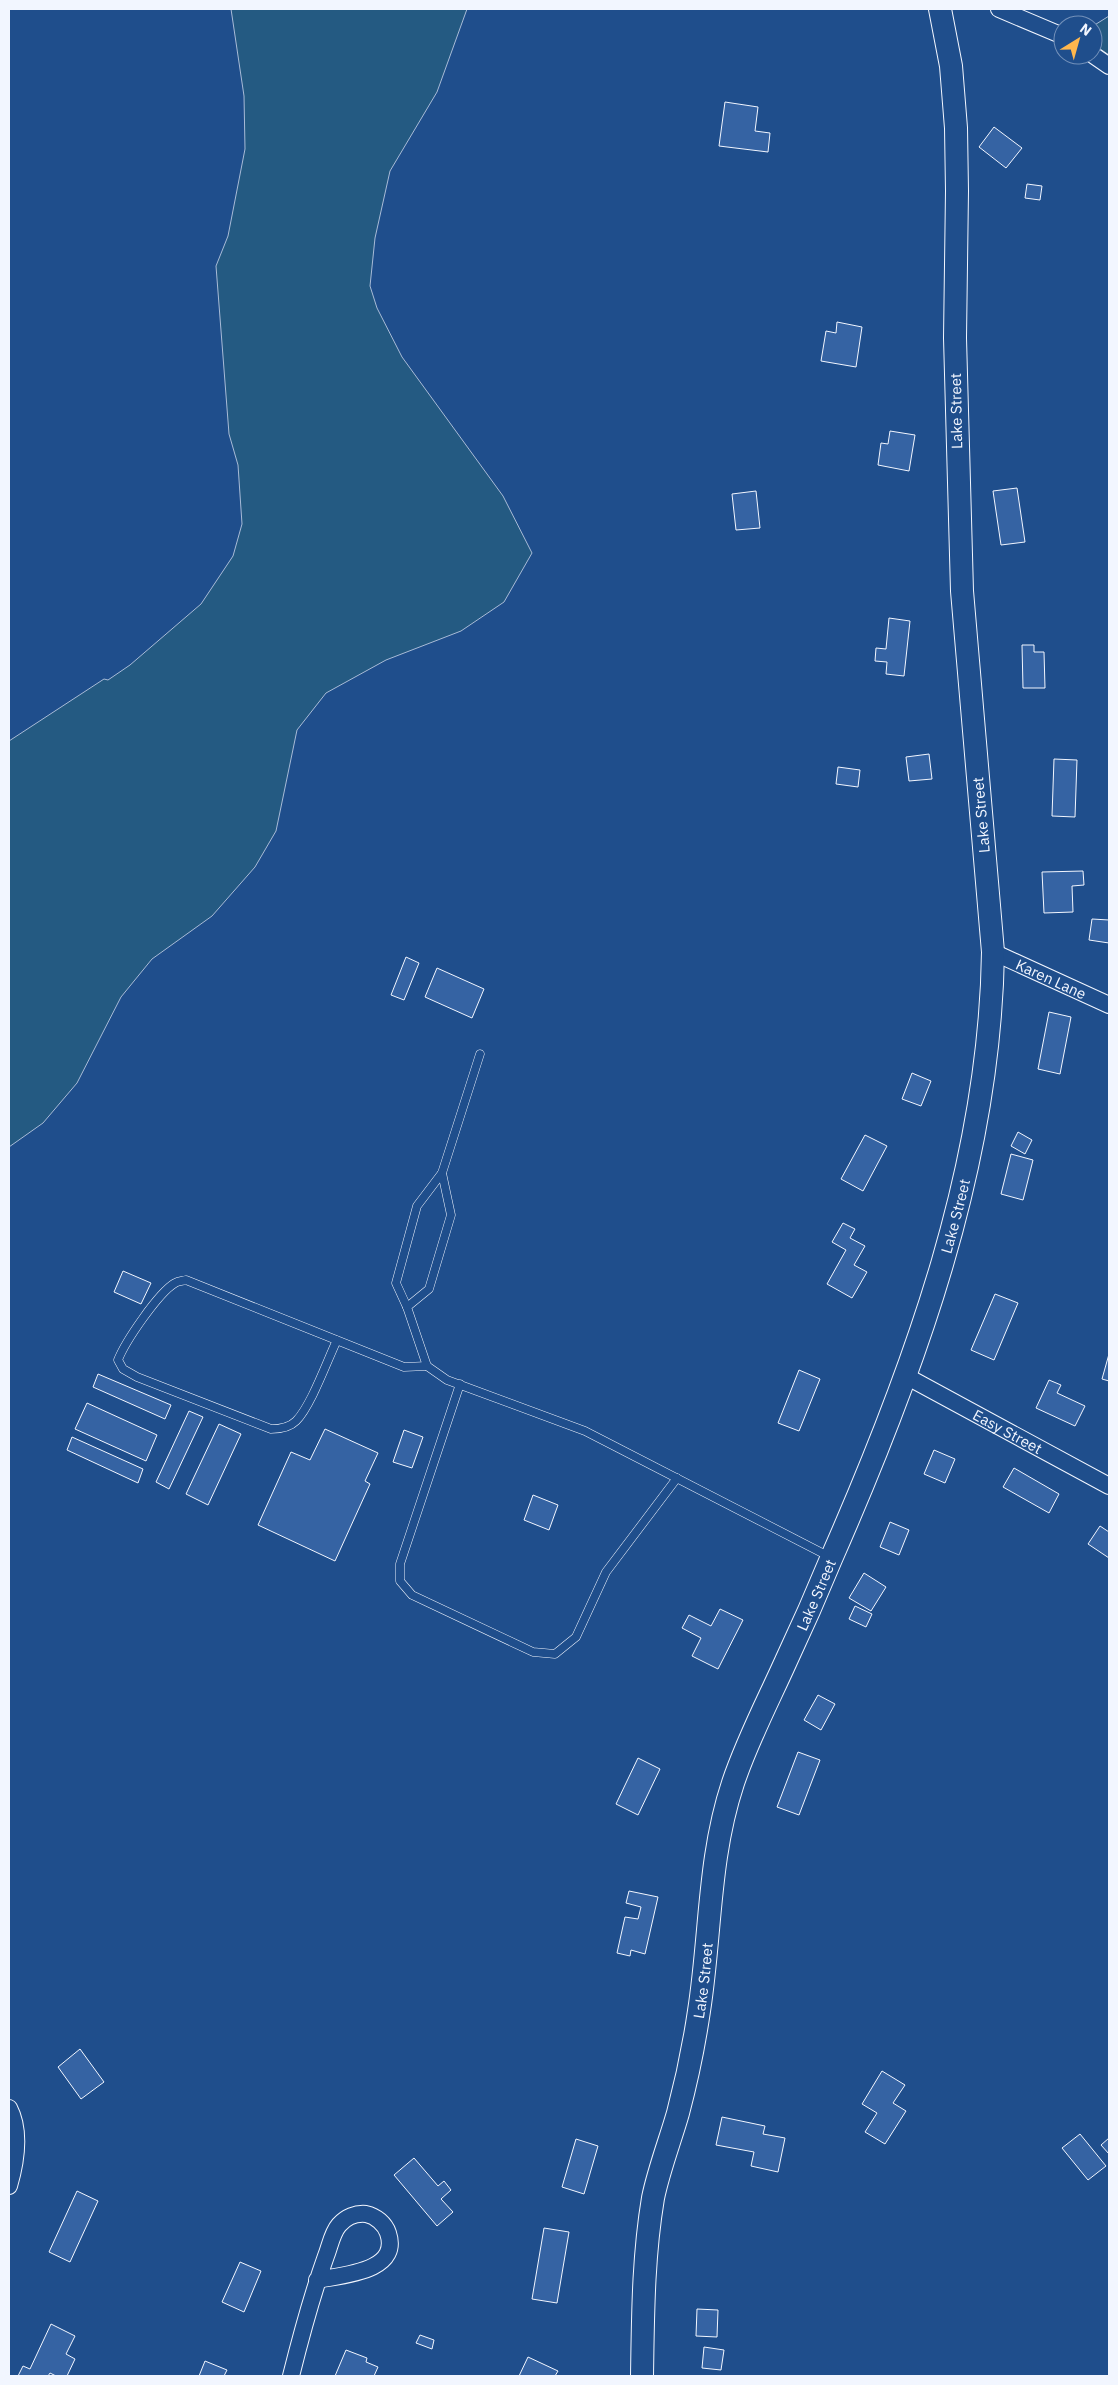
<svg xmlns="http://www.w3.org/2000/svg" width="1118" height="2385" viewBox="0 0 1118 2385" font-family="'IBM Plex Sans',sans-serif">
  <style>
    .green { fill: #245a82; stroke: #a8bbd7 }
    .building { fill: #3563a3; stroke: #f2f6ff }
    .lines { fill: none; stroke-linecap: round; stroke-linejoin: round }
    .lane-casing { stroke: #f2f6ff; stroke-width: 9 }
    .street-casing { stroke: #f2f6ff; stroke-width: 18 }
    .secondary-casing { stroke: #f2f6ff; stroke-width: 24 }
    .lane { stroke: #1f4e8c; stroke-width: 8 }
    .street { stroke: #1f4e8c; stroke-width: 16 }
    .secondary { stroke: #1f4e8c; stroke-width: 22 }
    .labels { text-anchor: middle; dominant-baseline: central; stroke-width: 4; stroke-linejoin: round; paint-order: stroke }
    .street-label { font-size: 15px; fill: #f2f6ff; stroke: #1f4e8c }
  </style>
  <rect width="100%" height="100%" fill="#1f4e8c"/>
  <g class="green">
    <polygon points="231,9 467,9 437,92 390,171 375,238 370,286 377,308 402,357 503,496 532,553 504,602 461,631 386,660 326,693 297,730 276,831 255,867 212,916 152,959 121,997 77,1083 43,1123 9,1147 9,741 104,679 108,680 130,665 201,604 233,556 242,524 238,465 229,434 216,266 228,236 245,149 244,96"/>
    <polygon points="1109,16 1109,55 1093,44 1093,26"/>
  </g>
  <g class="building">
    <polygon points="725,102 758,107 755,131 770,133 768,152 719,146"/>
    <polygon points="994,127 1022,148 1006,168 979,147"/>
    <polygon points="1027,184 1042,186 1040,200 1025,198"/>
    <polygon points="837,322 862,327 856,367 821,361 826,331 836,333"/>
    <polygon points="890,431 915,435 909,471 878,465 881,443 888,444"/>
    <polygon points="1017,488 1025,542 1001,545 993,491"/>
    <polygon points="756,491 760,528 736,530 732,494"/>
    <polygon points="889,618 910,621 904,676 886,674 887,662 875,661 876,648 886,649"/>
    <polygon points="1022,645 1034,645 1034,652 1044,652 1045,688 1023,688"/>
    <polygon points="929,754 932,779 909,781 906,757"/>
    <polygon points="1054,759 1077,760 1075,817 1052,816"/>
    <polygon points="838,767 860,770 858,787 836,784"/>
    <polygon points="1083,871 1084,885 1072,886 1073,912 1044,913 1042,872"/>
    <polygon points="1092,919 1109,920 1109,943 1089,940"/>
    <polygon points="406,957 419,963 404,1000 391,995"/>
    <polygon points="437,968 484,989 472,1018 425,997"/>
    <polygon points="1049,1012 1071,1017 1060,1074 1038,1069"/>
    <polygon points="912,1073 931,1081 921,1106 902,1099"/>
    <polygon points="1018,1132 1032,1140 1025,1154 1011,1146"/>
    <polygon points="865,1135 887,1146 863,1191 841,1179"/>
    <polygon points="1011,1154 1033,1160 1023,1200 1001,1194"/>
    <polygon points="843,1223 855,1229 850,1238 865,1246 854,1265 867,1272 852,1298 827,1284 846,1250 832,1242"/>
    <polygon points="123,1271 151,1283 141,1304 114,1292"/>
    <polygon points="995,1294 1018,1303 994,1360 971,1350"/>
    <polygon points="1109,1354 1109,1381 1102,1379"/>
    <polygon points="799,1370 820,1379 799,1431 778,1423"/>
    <polygon points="98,1374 171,1405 165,1419 93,1387"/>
    <polygon points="1049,1380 1061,1385 1057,1393 1085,1406 1075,1426 1036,1408"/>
    <polygon points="87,1403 157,1435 146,1461 75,1429"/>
    <polygon points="189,1411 203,1417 169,1489 156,1482"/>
    <polygon points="219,1424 241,1434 208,1505 186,1494"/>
    <polygon points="325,1429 378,1453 365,1481 370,1484 335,1561 258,1525 291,1452 310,1460"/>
    <polygon points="404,1430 423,1437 412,1468 393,1462"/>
    <polygon points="72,1437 143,1469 138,1483 67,1450"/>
    <polygon points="934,1450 955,1459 945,1483 924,1474"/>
    <polygon points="1014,1468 1059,1494 1049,1513 1003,1487"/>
    <polygon points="533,1495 558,1505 549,1530 524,1520"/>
    <polygon points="890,1522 909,1530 899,1555 880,1547"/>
    <polygon points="1100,1526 1109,1532 1109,1558 1088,1544"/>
    <polygon points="864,1573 886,1587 871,1611 849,1598"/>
    <polygon points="855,1606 872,1614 866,1627 849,1619"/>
    <polygon points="720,1609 743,1620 718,1669 692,1656 701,1638 682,1628 689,1615 711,1626"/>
    <polygon points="818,1695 835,1704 821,1730 804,1720"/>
    <polygon points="798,1752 820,1760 799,1815 777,1807"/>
    <polygon points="638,1758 660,1769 638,1815 616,1804"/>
    <polygon points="629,1891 658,1897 645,1954 631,1950 630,1956 617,1953 625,1917 638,1919 641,1907 626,1903"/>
    <polygon points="80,2049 104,2082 81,2099 58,2067"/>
    <polygon points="882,2071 905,2085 893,2103 906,2111 885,2144 865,2132 877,2113 862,2104"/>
    <polygon points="722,2117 765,2126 763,2134 785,2138 778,2172 751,2166 754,2152 716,2145"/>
    <polygon points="1080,2134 1106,2166 1088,2180 1062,2148"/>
    <polygon points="1109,2138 1109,2154 1101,2145"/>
    <polygon points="576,2139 598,2146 584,2194 562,2187"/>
    <polygon points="414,2158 438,2186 444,2181 451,2190 441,2199 453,2212 437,2226 394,2175"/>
    <polygon points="77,2191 98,2201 70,2262 49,2252"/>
    <polygon points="544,2228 569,2232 557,2303 532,2299"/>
    <polygon points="240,2262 261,2271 244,2312 222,2302"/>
    <polygon points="697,2309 718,2310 717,2337 696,2336"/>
    <polygon points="51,2324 75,2336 66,2354 75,2359 67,2376 56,2376 50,2373 48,2376 18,2376 23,2366 30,2369"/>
    <polygon points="420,2335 434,2340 432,2349 416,2343"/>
    <polygon points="704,2347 724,2350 721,2370 702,2368"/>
    <polygon points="346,2350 367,2358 366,2362 378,2367 374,2376 335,2376"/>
    <polygon points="528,2357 558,2371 555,2376 519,2376"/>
    <polygon points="205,2361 227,2370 224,2376 199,2376"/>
  </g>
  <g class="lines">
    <g class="lane-casing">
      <g id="lane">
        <polyline points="480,1054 442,1173 451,1215 429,1289 407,1307 427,1366 447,1380 585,1431 830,1557"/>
        <polyline points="407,1307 396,1283 417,1206 442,1173"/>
        <path d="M 337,1340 C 327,1361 311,1406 296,1421 C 289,1428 280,1429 271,1429 L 137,1377 L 123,1369 L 118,1360 C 125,1342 158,1293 175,1283 C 178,1281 182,1281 186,1280 L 404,1367 L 427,1366"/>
        <polyline points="460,1384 400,1564 400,1581 412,1595 533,1652 555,1654 576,1637 606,1572 677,1478"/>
      </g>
    </g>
    <g class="street-casing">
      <g id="street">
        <polyline points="999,9 1063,36"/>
        <polyline points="1093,55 1109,66"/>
        <path id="s1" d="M 993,952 L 1109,1005"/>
        <path id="s2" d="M 904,1375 L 1109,1486"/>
        <path d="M 9,2108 C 21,2131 16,2162 9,2186"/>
        <path d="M 291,2376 C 301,2336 312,2295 326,2256 C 330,2246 332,2233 339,2225 C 346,2217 356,2213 366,2214 C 376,2216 385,2224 388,2233 C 401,2272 342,2275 317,2280"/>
      </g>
    </g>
    <g class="secondary-casing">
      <g id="secondary">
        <path id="s3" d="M 642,2376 C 643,2316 643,2258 653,2198 C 659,2169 670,2141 678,2113 C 687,2079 694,2045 699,2011 C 711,1934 708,1858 733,1783 C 747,1741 768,1701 786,1661 C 802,1627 817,1593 831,1559 C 915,1368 990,1163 993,952 L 962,591 L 955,338 L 957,191 L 956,128 L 951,66 L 940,9"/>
      </g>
    </g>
    <use href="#lane" class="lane"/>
    <use href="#street" class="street"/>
    <use href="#secondary" class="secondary"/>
  </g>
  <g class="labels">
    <g class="street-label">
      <text transform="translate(956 411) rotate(-91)">Lake Street</text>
      <text transform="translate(981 815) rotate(-95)">Lake Street</text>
      <text stroke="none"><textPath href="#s1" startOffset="64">Karen Lane</textPath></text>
      <text stroke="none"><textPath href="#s3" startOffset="1212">Lake Street</textPath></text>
      <text stroke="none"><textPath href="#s2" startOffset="118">Easy Street</textPath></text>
      <text stroke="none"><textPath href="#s3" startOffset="808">Lake Street</textPath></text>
      <text stroke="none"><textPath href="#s3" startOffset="402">Lake Street</textPath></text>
    </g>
  </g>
  <rect width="1118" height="2385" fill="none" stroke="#f2f6ff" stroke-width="20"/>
  <g transform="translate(1078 40) rotate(37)"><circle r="24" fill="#1f4e8c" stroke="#7391ba"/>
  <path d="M0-4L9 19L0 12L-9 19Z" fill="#ffb74d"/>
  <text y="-8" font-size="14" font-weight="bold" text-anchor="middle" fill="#f2f6ff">N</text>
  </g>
</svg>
